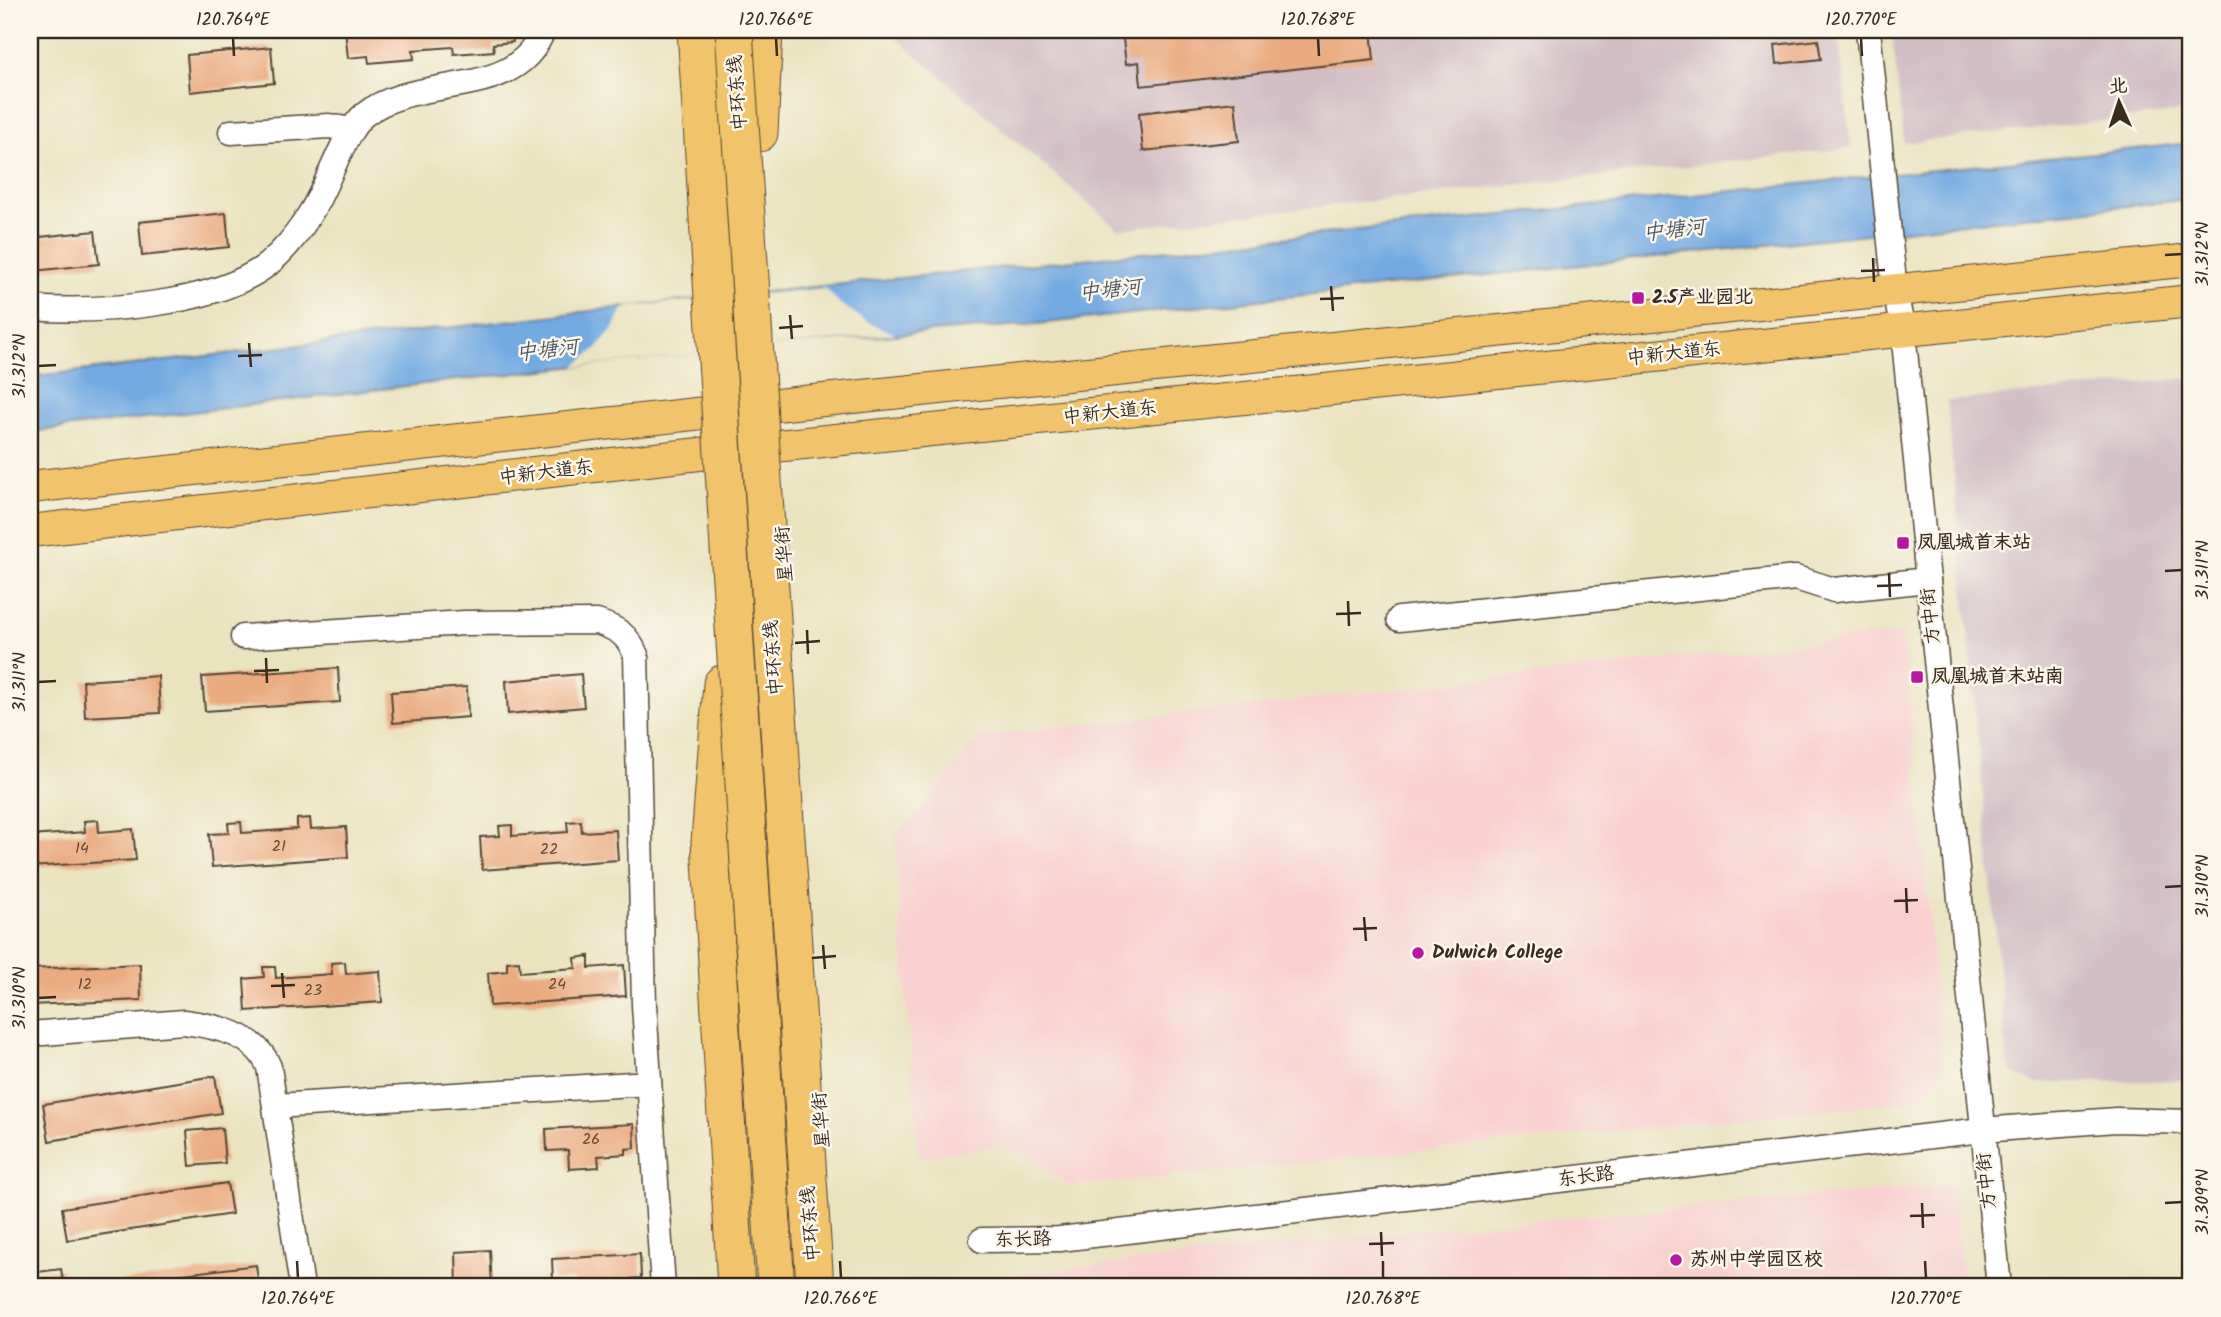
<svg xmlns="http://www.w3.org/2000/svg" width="2221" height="1317" viewBox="0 0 2221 1317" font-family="Kalam,'LXGW WenKai TC',sans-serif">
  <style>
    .built { fill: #f7d0cf }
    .industrial { fill: #d2bec5 }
    .water { fill: #73aae2; stroke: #576a80; stroke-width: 2 }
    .pier { fill: #eae3c0 }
    .building { fill: #eaab81 }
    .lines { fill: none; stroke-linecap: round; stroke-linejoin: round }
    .minor-casing { stroke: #554636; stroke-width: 27 }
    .major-casing { stroke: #554636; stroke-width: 34 }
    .highway-casing { stroke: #554636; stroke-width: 39 }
    .minor { stroke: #fff; stroke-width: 24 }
    .major { stroke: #f1c36a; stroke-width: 32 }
    .highway { stroke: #f1c36a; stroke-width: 37 }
    .highway-bridge-casing { stroke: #554636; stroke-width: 39; stroke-linecap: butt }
    .highway-bridge { stroke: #f1c36a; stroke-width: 37 }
    .ticks { fill: none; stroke: #3b2a1e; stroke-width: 2.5 }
    .poi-dot { fill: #b5179e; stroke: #fbf7ec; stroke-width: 2.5 }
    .labels { text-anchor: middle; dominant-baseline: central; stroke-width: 5; stroke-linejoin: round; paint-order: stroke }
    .number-label { font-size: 16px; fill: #674a37 }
    .street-label { font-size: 19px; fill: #3b2a1e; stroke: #fbf7ec }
    .poi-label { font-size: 19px; font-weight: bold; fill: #3b2a1e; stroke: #fbf7ec; text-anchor: start }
    .water-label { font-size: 21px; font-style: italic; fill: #4f5763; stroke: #fbf7ec }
    .neatline { fill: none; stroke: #3b2a1e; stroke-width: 2.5 }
    .ticks-label { font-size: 18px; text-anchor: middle; fill: #3b2a1e }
  </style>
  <rect width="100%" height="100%" fill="#fbf7ec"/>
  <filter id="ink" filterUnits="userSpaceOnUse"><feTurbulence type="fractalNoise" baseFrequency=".0143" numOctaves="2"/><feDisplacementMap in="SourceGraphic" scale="14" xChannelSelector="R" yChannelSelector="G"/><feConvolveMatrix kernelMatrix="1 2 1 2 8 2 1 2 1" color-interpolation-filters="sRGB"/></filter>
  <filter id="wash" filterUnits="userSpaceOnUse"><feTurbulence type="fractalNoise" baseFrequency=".00686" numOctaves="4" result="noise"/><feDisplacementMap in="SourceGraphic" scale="28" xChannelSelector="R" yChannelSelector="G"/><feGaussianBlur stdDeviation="1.57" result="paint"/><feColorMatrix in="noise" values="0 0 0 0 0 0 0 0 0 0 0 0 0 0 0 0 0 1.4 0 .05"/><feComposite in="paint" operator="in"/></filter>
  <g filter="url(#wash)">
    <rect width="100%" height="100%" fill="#eae3c0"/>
    <g class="built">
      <polygon points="1903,633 1943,1066 1937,1082 1924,1095 1907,1102 1071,1186 1007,1145 918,1157 895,839 981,736"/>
      <polygon points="1952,1185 1964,1287 906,1287 1390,1233"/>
    </g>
    <g class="industrial">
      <polygon points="887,30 1838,30 1851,148 1118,229"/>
      <polygon points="1892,30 2191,30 2191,111 1904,143"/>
      <polygon points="2191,378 2191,1080 2036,1083 2012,1073 2007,1060 1947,401"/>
    </g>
    <path class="water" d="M 2191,143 L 2191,199 L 1037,324 C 700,347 365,391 30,432 L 30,377 L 624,307 Z"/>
    <polygon class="pier" points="825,288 839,303 867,322 895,334 574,367 597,348 615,326 624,307"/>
    <g id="blocks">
      <g class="building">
        <polygon points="345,30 512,30 513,42 493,44 494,51 454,54 453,47 413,50 414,59 369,63 368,56 348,58"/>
        <polygon points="1122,30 1371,30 1374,60 1141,86 1139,62 1126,64"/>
        <polygon points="1818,40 1821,59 1777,64 1775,45"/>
        <polygon points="271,47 274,83 190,92 187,55"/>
        <polygon points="1235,102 1239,141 1143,151 1139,113"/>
        <polygon points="226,213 229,247 142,256 139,222"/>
        <polygon points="95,231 99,264 34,271 31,238"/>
        <polygon points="338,668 340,702 205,711 202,677"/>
        <polygon points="581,674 584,707 508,714 506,681"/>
        <polygon points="158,676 160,713 85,717 83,681"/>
        <polygon points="30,686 32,686 34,715 30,716"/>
        <polygon points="467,687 468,717 393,723 391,692"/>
        <polygon points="310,818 311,829 346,827 348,857 212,867 209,834 229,833 228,823 241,822 242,833 297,829 297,819"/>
        <polygon points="98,820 99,832 133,829 136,860 30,867 30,836 85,832 84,821"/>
        <polygon points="581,821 582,832 616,830 618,860 482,870 480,837 500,836 499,826 512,825 512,836 568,832 567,822"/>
        <polygon points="589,956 589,968 624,965 626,996 490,1006 488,973 507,971 507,962 519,961 520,972 576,968 575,958"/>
        <polygon points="345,962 346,974 380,971 382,1002 246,1011 244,979 264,977 263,967 275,967 276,978 332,974 331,963"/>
        <polygon points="140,964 141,1000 30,1005 30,969"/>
        <polygon points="215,1076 221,1113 49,1141 43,1104"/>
        <polygon points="634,1124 635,1148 626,1149 626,1154 598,1156 599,1167 569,1169 568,1150 547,1151 546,1129"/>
        <polygon points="222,1128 225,1163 190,1166 187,1131"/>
        <polygon points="227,1183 232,1214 67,1240 62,1208"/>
        <polygon points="490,1250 492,1287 457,1287 456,1252"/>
        <polygon points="640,1254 641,1278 631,1279 632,1284 574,1287 574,1280 553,1281 552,1259"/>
        <polygon points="256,1265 259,1287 87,1287 87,1286"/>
        <polygon points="61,1269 64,1287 30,1287 30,1273"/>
      </g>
    </g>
  </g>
  <g filter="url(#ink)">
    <use href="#blocks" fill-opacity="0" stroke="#554636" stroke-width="2"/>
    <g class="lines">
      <g class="minor-casing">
        <g id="minor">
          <polyline points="1868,30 1895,291 1903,331 1999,1287"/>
          <polyline points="231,132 329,126 351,130"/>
          <path d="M 30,308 C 97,313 212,306 267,265 C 284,251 300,231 311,212 C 327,188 344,131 364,115 C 417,72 516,103 543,30"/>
          <polyline points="1399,619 1796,578 1834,590 1928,580"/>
          <path d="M 243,637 L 465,623 L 597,622 C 618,629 627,634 636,655 L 644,1005 L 663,1287"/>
          <path d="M 30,1034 L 184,1022 C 216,1026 256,1034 269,1067 L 302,1287"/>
          <polyline points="275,1106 649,1083"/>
          <polyline points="982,1240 1060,1239 1982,1130 2116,1120 2191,1122"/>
        </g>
      </g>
      <g class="major-casing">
        <g id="major">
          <polyline points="30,487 804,402 2191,260"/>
          <polyline points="30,531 708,453 2191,301"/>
        </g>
      </g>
      <g class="highway-casing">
        <g id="highway">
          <polyline points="759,133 764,30"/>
          <polyline points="722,684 710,842 736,1287"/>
        </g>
      </g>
      <use href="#minor" class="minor"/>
      <use href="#major" class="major"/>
      <use href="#highway" class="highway"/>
      <g class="highway-bridge-casing">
        <g id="highway-bridge">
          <polyline points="696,30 776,1287"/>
          <polyline points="734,30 815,1287"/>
        </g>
      </g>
      <use href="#highway-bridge" class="highway-bridge"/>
    </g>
  </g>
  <path class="ticks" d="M 233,38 L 234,56M 776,38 L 777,56M 1318,38 L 1319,56M 1861,38 L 1862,56M 2165,255 L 2182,254M 1873,258 L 1874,282M 1861,271 L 1885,270M 1331,286 L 1333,311M 1320,299 L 1344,298M 790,315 L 792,339M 779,328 L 803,326M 249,343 L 251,367M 238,356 L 262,355M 38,366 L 56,365M 2165,571 L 2182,570M 1889,573 L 1890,597M 1877,586 L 1902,585M 1348,601 L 1349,626M 1336,614 L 1361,613M 807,630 L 808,654M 795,643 L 820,641M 266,658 L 267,683M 254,671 L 279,670M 38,682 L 56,681M 2165,887 L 2182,886M 1906,888 L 1907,913M 1894,901 L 1918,900M 1364,917 L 1366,941M 1353,929 L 1377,928M 823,945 L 825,969M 812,958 L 836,956M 282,973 L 284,998M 271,986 L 295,985M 38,998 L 56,997M 1922,1203 L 1923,1228M 2165,1203 L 2182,1202M 1910,1216 L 1935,1215M 1381,1232 L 1382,1256M 1369,1244 L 1394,1243M 297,1261 L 298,1278M 840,1261 L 841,1278M 1383,1261 L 1383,1278M 1925,1261 L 1926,1278"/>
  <g class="poi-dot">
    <rect x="1631" y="291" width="14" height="14" rx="3.5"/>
    <rect x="1896" y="536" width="14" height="14" rx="3.5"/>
    <rect x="1910" y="670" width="14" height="14" rx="3.5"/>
    <circle cx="1418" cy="953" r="7"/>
    <circle cx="1676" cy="1260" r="7"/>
  </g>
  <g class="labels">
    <g class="number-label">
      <text x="279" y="846">21</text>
      <text x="82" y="848">14</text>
      <text x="549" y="849">22</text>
      <text x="85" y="984">12</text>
      <text x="557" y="984">24</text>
      <text x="313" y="990">23</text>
      <text x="591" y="1139">26</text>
    </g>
    <g class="street-label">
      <text transform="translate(738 93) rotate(-94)">中环东线</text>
      <text transform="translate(1674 354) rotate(-6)">中新大道东</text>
      <text transform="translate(1110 413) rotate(-6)">中新大道东</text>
      <text transform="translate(546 473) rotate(-7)">中新大道东</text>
      <text transform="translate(785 554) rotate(-94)">星华街</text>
      <text transform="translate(1931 616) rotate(-96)">方中街</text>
      <text transform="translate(774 658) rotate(-94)">中环东线</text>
      <text transform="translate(822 1120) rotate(-94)">星华街</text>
      <text transform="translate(1586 1177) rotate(-7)">东长路</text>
      <text transform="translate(1987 1181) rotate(-96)">方中街</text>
      <text transform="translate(811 1224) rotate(-94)">中环东线</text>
      <text transform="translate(1023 1240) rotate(-1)">东长路</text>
    </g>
    <g class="poi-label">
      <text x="1652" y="298">2.5产业园北</text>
      <text x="1917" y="543">凤凰城首末站</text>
      <text x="1931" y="677">凤凰城首末站南</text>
      <text x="1432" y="953">Dulwich College</text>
      <text x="1690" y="1260">苏州中学园区校</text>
    </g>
    <g class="water-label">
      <text transform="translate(1674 231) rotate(-6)">中塘河</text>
      <text transform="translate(1110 291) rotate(-6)">中塘河</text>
      <text transform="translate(547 351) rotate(-6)">中塘河</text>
    </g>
  </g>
  <rect width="2221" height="1317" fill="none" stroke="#fbf7ec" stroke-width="77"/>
  <g transform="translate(2119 102) rotate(357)" stroke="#fbf7ec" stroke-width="5" paint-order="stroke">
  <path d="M0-5L12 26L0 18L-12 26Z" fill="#3b2a1e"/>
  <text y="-10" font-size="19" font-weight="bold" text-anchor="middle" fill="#3b2a1e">北</text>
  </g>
  <rect x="38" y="38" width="2144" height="1240" class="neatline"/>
  <g class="ticks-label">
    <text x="233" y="25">120.764°E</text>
    <text x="776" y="25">120.766°E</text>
    <text x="1318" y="25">120.768°E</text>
    <text x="1861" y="25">120.770°E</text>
    <text transform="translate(2202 254) rotate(-90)" y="6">31.312°N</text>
    <text transform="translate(19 366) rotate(-90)" y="6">31.312°N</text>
    <text transform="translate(2202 570) rotate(-90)" y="6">31.311°N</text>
    <text transform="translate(19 682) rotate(-90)" y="6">31.311°N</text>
    <text transform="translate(2202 886) rotate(-90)" y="6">31.310°N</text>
    <text transform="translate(19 998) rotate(-90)" y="6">31.310°N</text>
    <text transform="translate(2202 1202) rotate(-90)" y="6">31.309°N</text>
    <text x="298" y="1304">120.764°E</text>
    <text x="841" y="1304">120.766°E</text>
    <text x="1383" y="1304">120.768°E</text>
    <text x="1926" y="1304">120.770°E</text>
  </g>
</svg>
